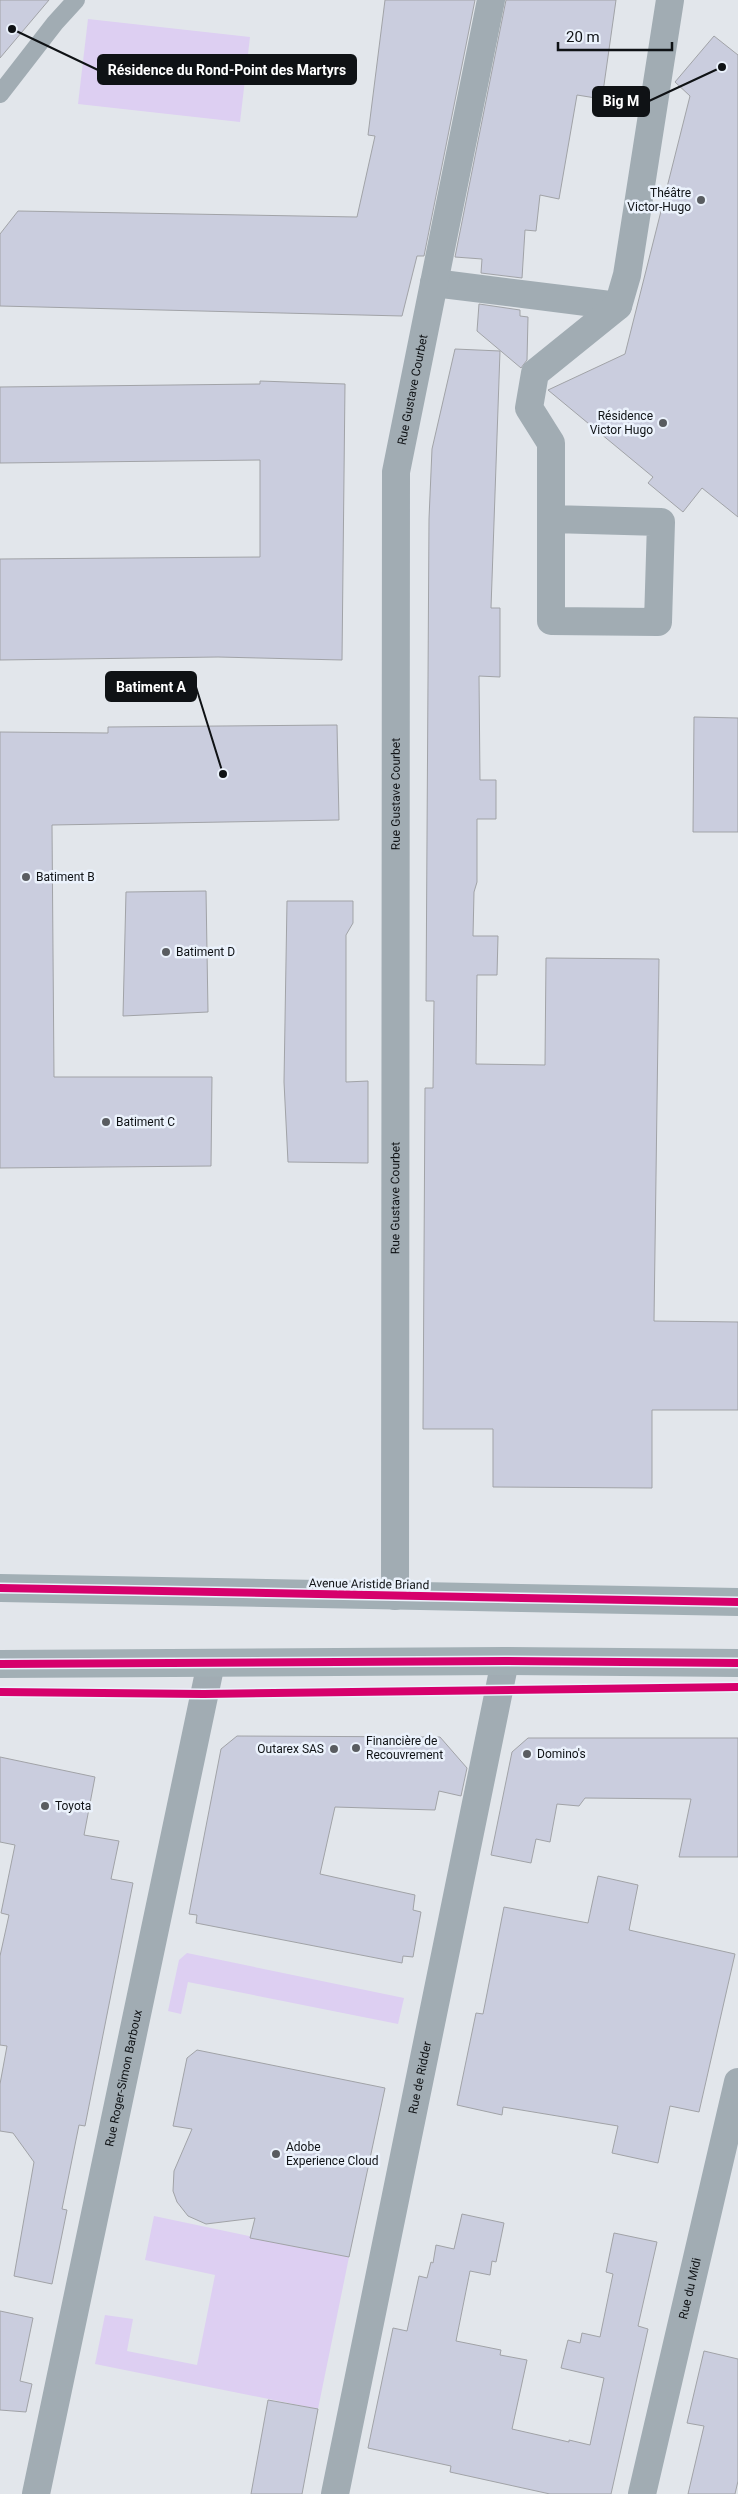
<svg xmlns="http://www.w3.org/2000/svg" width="738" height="2494" viewBox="0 0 738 2494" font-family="Roboto,sans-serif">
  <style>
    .green { fill: #ddcff2 }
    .building { fill: #cacdde; stroke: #a1a3a7 }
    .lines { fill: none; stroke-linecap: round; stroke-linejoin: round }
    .lane { stroke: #a1acb3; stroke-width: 18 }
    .street { stroke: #a1acb3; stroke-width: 28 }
    .primary { stroke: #a2afb5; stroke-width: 28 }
    .cycleway-casing { stroke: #ebf2fc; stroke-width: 11 }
    .cycleway { stroke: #d6006c; stroke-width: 8 }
    .poi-dot { fill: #595c60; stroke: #ebf2fc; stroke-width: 2 }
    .labels { text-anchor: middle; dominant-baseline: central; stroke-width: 5; stroke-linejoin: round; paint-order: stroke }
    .poi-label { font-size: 12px; fill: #0f1215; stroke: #ebf2fc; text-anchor: start }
    .street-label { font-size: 12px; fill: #0f1215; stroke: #ebf2fc }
    .leader { fill: none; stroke: #0f1215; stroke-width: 2 }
    .callout-dot { fill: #0f1215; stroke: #ebf2fc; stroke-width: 2 }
    .callout { fill: #0f1215; stroke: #0f1215; stroke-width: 2 }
    .callout-label { font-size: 14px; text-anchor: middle; font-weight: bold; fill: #fff }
  </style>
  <rect width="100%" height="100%" fill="#e2e6eb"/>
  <g class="green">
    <polygon points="88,19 250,37 240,122 78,104"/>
    <polygon points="187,1953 404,1998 398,2024 188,1982 181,2014 168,2011 179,1960"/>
    <polygon points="154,2216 349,2257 318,2409 95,2364 105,2315 133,2319 127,2351 197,2365 215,2275 145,2260"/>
  </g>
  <g class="building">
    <polygon points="0,0 49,0 0,58"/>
    <polygon points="385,0 475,0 424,256 417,256 402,316 0,306 0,234 18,211 357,217 375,136 368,135"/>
    <polygon points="506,0 616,0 602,99 577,95 559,199 540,195 536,231 525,230 522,278 481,273 482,259 455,257"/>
    <polygon points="714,36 738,55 738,517 702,488 683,512 648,483 653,477 548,390 625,354 690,96 675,82"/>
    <polygon points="479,304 520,310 520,316 528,317 527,360 521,368 477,331"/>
    <polygon points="455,349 500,351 491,608 500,608 500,677 479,676 480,780 496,780 496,819 477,819 477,882 474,892 473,936 498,936 497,975 477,975 476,1064 545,1065 546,958 659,959 654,1321 738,1322 738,1410 652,1410 652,1488 493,1487 493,1429 423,1429 425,1088 433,1088 434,1001 426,1001 429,519 432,449"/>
    <polygon points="260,381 345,384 342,660 218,657 0,660 0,559 260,557 260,460 0,463 0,387 260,384"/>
    <polygon points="694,717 738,718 738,832 693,832"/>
    <polygon points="337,725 339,820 52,825 54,1077 212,1077 211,1166 0,1168 0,732 108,733 108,727"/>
    <polygon points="206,891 208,1012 123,1016 126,892"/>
    <polygon points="287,901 353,901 353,923 346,935 346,1082 368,1081 368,1163 288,1162 284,1082"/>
    <polygon points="237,1736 440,1737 467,1768 461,1796 439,1791 435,1810 335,1807 320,1874 415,1895 413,1910 421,1912 413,1957 403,1956 402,1963 196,1923 197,1915 189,1914 221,1749"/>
    <polygon points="528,1738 738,1738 738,1857 679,1857 691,1799 585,1798 579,1806 557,1804 550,1842 536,1839 531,1863 491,1855 512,1752"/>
    <polygon points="0,1757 95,1777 84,1835 119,1841 111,1879 133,1883 85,2126 79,2125 62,2209 67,2210 52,2284 14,2276 34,2162 13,2133 0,2131 0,2084 7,2046 0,2045 0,1956 9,1915 1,1913 15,1845 0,1842"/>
    <polygon points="598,1876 638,1885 629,1930 735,1954 699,2112 670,2106 658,2163 612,2153 618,2126 503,2107 502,2115 457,2105 476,2013 483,2014 504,1907 588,1923"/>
    <polygon points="197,2050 385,2088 349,2257 250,2238 255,2218 206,2224 188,2216 177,2202 173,2191 174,2171 192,2129 173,2126 187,2058"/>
    <polygon points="462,2214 504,2223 496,2262 492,2261 490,2275 470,2271 456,2341 501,2350 500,2355 527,2360 512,2429 569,2442 569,2440 590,2445 604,2378 561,2368 568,2340 580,2343 582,2333 600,2337 613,2274 606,2272 614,2233 657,2242 638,2326 648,2329 611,2494 550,2494 450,2472 451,2466 368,2448 393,2328 407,2331 419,2276 427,2278 431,2262 433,2263 436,2245 454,2249"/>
    <polygon points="0,2311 33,2318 20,2381 32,2384 26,2412 0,2410"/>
    <polygon points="704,2351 738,2359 738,2481 735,2494 688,2494 704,2426 687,2423"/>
    <polygon points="268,2400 318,2409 302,2494 251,2494"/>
  </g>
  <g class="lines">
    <polyline class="lane" points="0,94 55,23 76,0"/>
    <g class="street">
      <polyline points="434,283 618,306"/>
      <polyline points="551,519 661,522 658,622 551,621 551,443 529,408 535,373 618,306 627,275 670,0"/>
      <path id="s1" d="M 395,1596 L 396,472 L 491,0"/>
      <path id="s2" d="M 36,2494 L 211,1663"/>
      <path id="s3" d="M 335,2494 L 505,1661"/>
      <path id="s4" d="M 642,2494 L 738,2082"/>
    </g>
    <g class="primary">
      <polyline points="0,1588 738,1602"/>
      <polyline points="0,1664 505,1661 738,1663"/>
    </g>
    <g class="cycleway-casing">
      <g id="cycleway">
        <polyline points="0,1588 738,1602"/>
        <polyline points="0,1664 505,1661 738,1663"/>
        <polyline points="0,1692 204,1694 738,1687"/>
      </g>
    </g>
    <use href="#cycleway" class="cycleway"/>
  </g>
  <g class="poi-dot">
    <circle cx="701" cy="200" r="5"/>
    <circle cx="663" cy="423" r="5"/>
    <circle cx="26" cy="877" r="5"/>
    <circle cx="166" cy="952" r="5"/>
    <circle cx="106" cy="1122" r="5"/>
    <circle cx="356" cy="1748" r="5"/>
    <circle cx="334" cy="1749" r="5"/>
    <circle cx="527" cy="1754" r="5"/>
    <circle cx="45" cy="1806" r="5"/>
    <circle cx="276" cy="2154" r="5"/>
  </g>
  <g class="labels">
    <g class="poi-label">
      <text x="691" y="193" text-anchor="end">Théâtre<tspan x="691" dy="14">Victor-Hugo</tspan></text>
      <text x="653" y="416" text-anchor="end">Résidence<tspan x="653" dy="14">Victor Hugo</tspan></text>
      <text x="36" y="877">Batiment B</text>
      <text x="176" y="952">Batiment D</text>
      <text x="116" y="1122">Batiment C</text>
      <text x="366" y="1741">Financière de<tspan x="366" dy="14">Recouvrement</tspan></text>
      <text x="324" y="1749" text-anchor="end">Outarex SAS</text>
      <text x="537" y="1754">Domino's</text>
      <text x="55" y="1806">Toyota</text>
      <text x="286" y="2147">Adobe<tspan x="286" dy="14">Experience Cloud</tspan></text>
    </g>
    <g class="street-label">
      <text stroke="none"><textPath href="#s1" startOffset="1208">Rue Gustave Courbet</textPath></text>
      <text stroke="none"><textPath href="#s1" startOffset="802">Rue Gustave Courbet</textPath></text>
      <text stroke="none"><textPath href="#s1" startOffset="398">Rue Gustave Courbet</textPath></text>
      <text transform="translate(369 1584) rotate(1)">Avenue Aristide Briand</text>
      <text stroke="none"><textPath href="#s3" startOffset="425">Rue de Ridder</textPath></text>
      <text stroke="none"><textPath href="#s2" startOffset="425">Rue Roger-Simon Barboux</textPath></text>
      <text stroke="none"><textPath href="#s4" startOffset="211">Rue du Midi</textPath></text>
    </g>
  </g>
  <path class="leader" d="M12 29L98 70M722 67L649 101M223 774L196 687"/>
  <g class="callout-dot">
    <circle cx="12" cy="29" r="5"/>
    <circle cx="722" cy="67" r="5"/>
    <circle cx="223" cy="774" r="5"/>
  </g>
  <g class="callout">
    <rect x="98" y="55" width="258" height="29" rx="5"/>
    <rect x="593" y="87" width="56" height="29" rx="5"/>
    <rect x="106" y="672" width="90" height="29" rx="5"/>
  </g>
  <g class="callout-label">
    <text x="227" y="75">Résidence du Rond-Point des Martyrs</text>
    <text x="621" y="106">Big M</text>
    <text x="151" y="692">Batiment A</text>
  </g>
  <path d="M558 42v8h114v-8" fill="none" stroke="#0f1215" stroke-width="2.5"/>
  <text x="566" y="42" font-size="15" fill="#0f1215" stroke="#ebf2fc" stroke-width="4" paint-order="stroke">20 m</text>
</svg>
